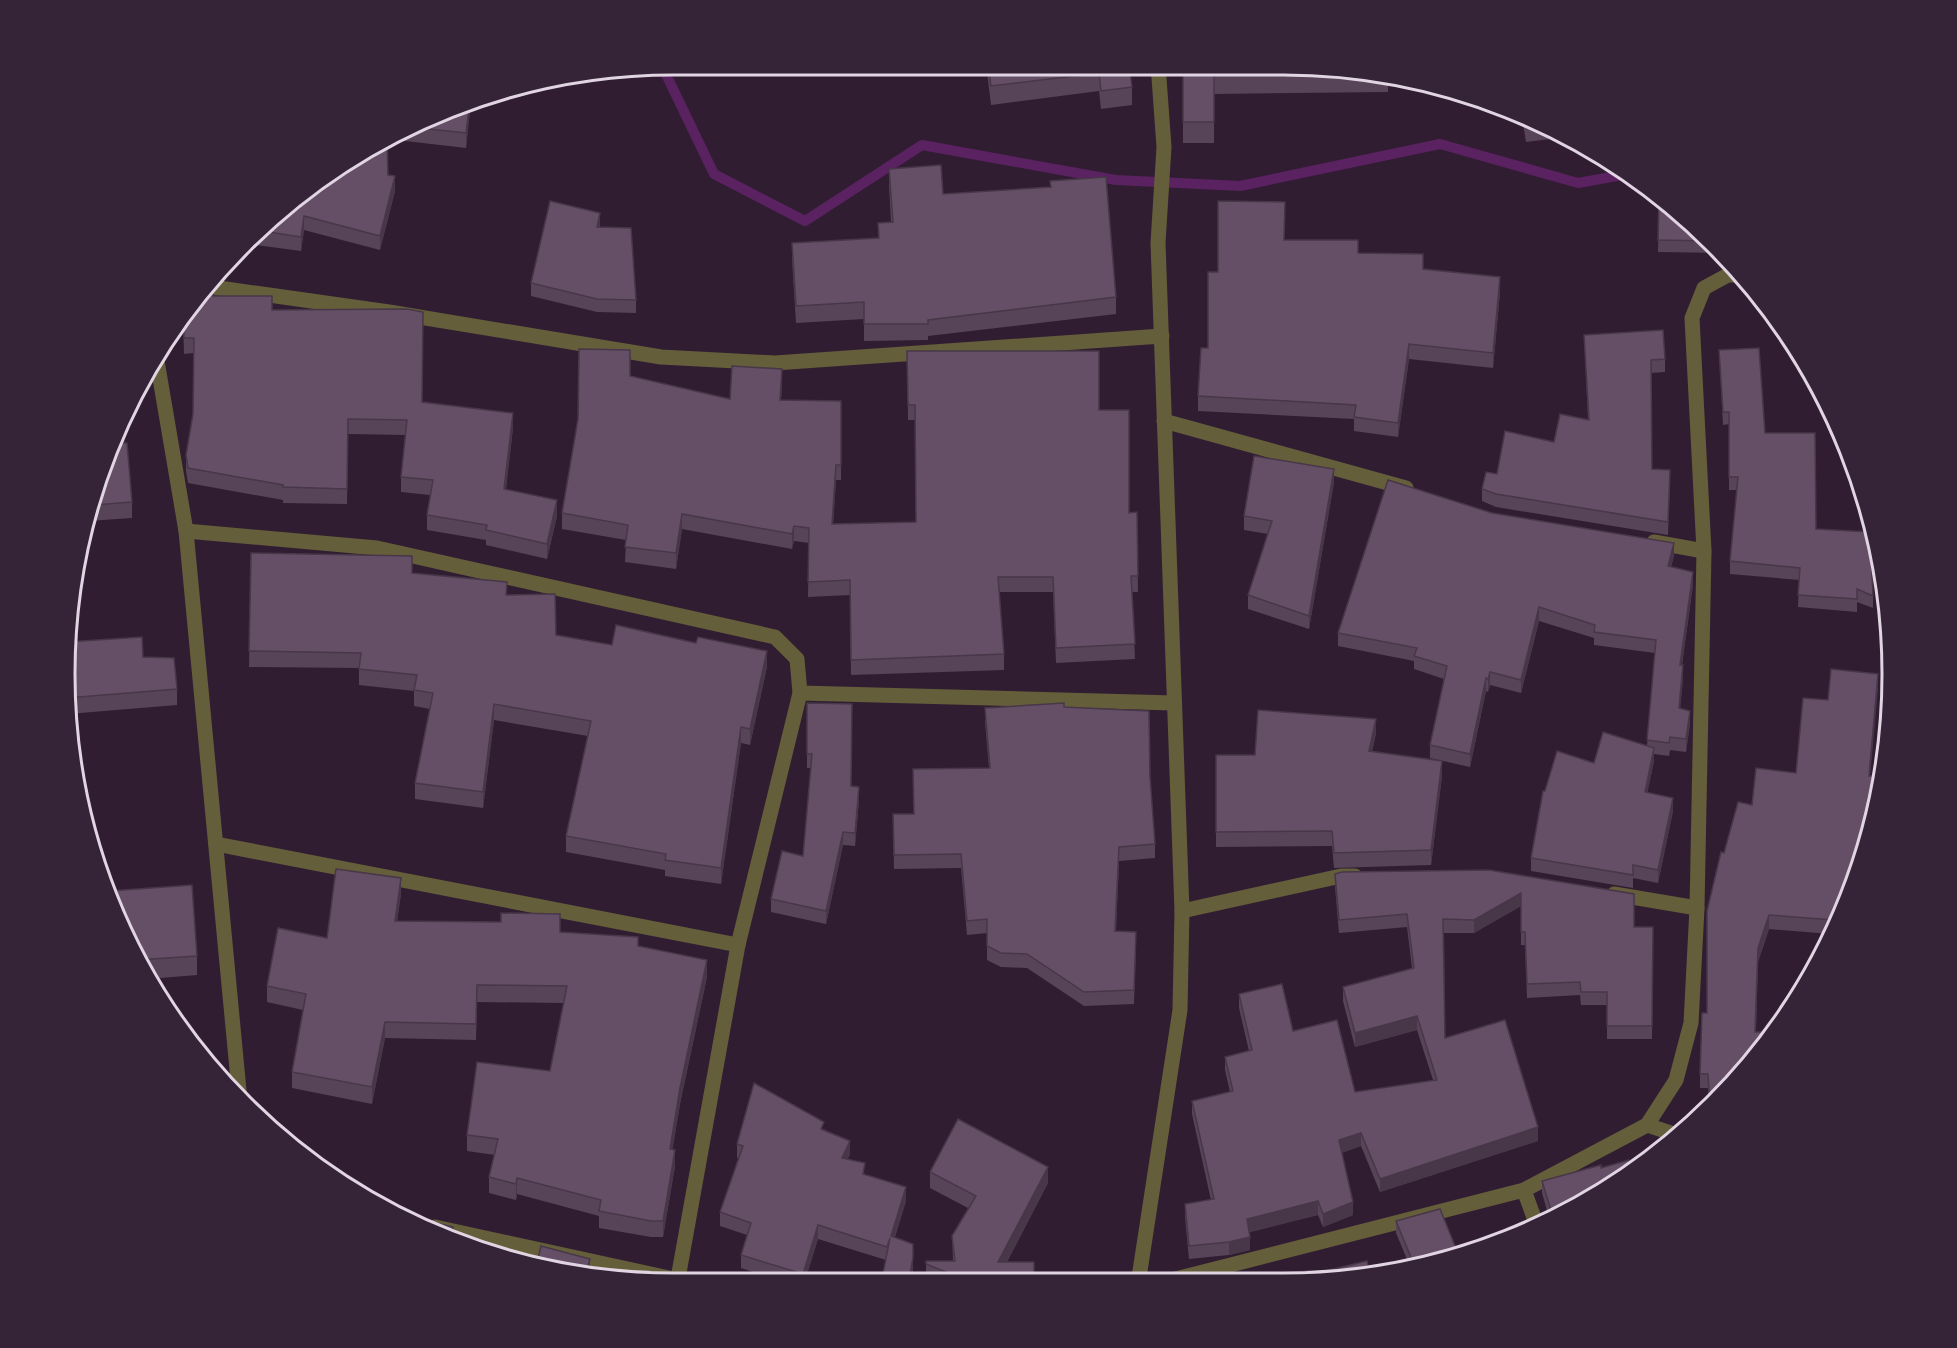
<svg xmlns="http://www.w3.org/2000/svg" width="1957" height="1348" viewBox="0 0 1957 1348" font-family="Jost,sans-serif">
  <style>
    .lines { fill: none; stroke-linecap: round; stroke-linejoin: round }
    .stream { stroke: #5b2261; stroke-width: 10 }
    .minor { stroke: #655e3a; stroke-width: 15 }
    .wall { fill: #574459 }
    .shaded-wall { fill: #473748 }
    .building { fill: #654f67; stroke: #473748; stroke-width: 1.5 }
    .rim { fill: none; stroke: #e2d5e3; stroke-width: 3 }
  </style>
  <rect width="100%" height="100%" fill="#301d32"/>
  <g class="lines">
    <polyline class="stream" points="662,66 714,174 805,221 922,145 1116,180 1240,186 1440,144 1578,183 1628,174"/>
    <g class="minor">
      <polyline points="205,286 389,312 661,357 775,363 1162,336"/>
      <polyline points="156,355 186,531 240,1101"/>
      <polyline points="1164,421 1406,488"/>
      <polyline points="186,531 377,548 775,637 797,659 800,693 738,945 677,1284"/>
      <polyline points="1654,542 1704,551"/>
      <polyline points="800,693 1174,703"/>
      <polyline points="216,844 738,945"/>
      <polyline points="1614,894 1697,908"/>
      <polyline points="1182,911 1341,876 1355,876"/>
      <polyline points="1647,1125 1677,1135"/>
      <polyline points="1524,1190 1537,1226"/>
      <polyline points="435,1227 678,1280"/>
      <polyline points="1138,1284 1180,1010 1182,911 1158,243 1164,147 1158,64"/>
      <polyline points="1156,1284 1524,1190 1647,1125 1676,1080 1691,1023 1697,908 1704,551 1692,318 1704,288 1728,275 1741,275"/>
    </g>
  </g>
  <g class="wall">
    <polygon points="986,64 1129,64 1132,87 1132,105 1101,109 1099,91 991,105"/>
    <polygon points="1183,64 1283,64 1388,75 1388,92 1214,94 1214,143 1183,143"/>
    <polygon points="471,100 466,148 388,139 440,111"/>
    <polygon points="1522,117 1553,128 1567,137 1526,142"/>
    <polygon points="336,167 388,175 395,191 380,250 304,230 301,251 248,244"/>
    <polygon points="889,169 943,194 1116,297 1116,314 928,336 928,340 864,341 864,319 796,323 792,260 792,243 878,238 878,223 891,222 889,186"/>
    <polygon points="1659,195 1714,243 1722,253 1658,252"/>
    <polygon points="600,227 636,300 636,313 597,312 531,296 531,283"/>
    <polygon points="1284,240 1358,253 1423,269 1500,292 1493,368 1409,359 1398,437 1354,431 1354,419 1198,411 1198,396 1208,348 1218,272"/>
    <polygon points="205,286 213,296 272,310 423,402 513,428 506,489 557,516 547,559 486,545 486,540 427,530 427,515 430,495 401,492 401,477 406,435 348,434 347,504 283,503 283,500 188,483 186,471 186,455 193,414 193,353 184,354 183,315"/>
    <polygon points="1584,335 1665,359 1665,372 1651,373 1652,469 1670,483 1668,535 1496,507 1482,501 1482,489 1497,474 1554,442 1588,420"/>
    <polygon points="1719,350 1816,529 1873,596 1873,608 1857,602 1857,612 1798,607 1799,580 1730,574 1730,561 1737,490 1729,490 1729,424 1723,425"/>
    <polygon points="907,351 1099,410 1129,513 1137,512 1138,592 1132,592 1135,659 1056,663 1053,592 999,592 1004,654 1004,670 851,675 850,595 808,597 809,543 794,541 792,549 682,529 676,569 625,562 626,540 562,529 562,513 630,376 730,399 782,384 781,400 841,401 841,480 836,480 833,524 916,522 915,420 908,420"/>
    <polygon points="111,440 124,443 132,502 132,518 89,521"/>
    <polygon points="1334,482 1309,629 1248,609 1248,595 1268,534 1244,530 1244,516"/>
    <polygon points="1492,513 1674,556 1671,566 1693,585 1682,665 1683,678 1680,708 1690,724 1686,752 1670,750 1669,756 1654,754 1654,761 1647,793 1673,811 1658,883 1633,878 1633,888 1531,871 1531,858 1545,791 1594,763 1647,746 1655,653 1594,645 1594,638 1539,621 1521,693 1490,685 1488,692 1486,691 1470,767 1430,758 1430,745 1444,679 1414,669 1414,661 1338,646 1338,633"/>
    <polygon points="251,553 412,573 507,595 556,635 612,645 767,667 750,745 741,743 721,884 665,876 665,870 566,852 566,836 588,736 494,720 483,808 415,799 415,783 430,709 414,706 414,691 359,685 359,668 249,667"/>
    <polygon points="143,657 177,689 177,705 68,714 64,674"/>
    <polygon points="1878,688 1831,934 1769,929 1758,962 1756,1032 1774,1032 1714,1105 1709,1109 1708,1088 1700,1088 1700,1074 1724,853 1752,805 1796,773 1828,700"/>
    <polygon points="807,703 859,800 855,846 843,845 826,924 771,912 771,899 803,856 811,768 807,768"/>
    <polygon points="1064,707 1150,777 1155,844 1155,858 1119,861 1116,931 1136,946 1134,1004 1084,1006 1027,968 1001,967 987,960 987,933 967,935 961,868 894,869 893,814 914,814 989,768 985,722 985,708"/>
    <polygon points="1376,733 1372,752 1442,776 1431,865 1334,868 1332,846 1216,847 1216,755 1255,755"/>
    <polygon points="1342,872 1634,927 1653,927 1652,1039 1607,1039 1607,1005 1581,1005 1580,995 1527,998 1525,945 1521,945 1521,906 1474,933 1444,933 1445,1038 1538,1141 1380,1192 1361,1146 1341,1153 1353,1215 1323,1227 1318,1215 1249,1232 1250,1250 1229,1255 1189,1259 1185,1218 1185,1204 1211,1200 1192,1114 1192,1101 1230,1092 1225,1070 1225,1057 1249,1051 1239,1008 1239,994 1293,1031 1355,1092 1433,1080 1417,1030 1355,1047 1343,1001 1343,987 1412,968 1407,927 1339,933 1335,887 1335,874"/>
    <polygon points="401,894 397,921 560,932 638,946 707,977 680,1104 672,1150 675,1166 663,1237 651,1237 599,1228 599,1216 517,1194 516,1200 489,1193 489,1177 495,1155 467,1151 467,1135 550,1071 564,1003 477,1002 476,1040 385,1038 372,1104 292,1088 292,1072 303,1010 267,1002 267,986 327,938"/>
    <polygon points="128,944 197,956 197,975 148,979"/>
    <polygon points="824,1129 850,1154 848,1159 865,1174 906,1201 895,1237 913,1271 911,1284 881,1284 886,1260 818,1239 804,1284 791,1284 741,1268 741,1255 747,1235 720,1226 720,1212 739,1158 737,1158 737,1144"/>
    <polygon points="1601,1168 1622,1181 1550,1221 1542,1193 1542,1181"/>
    <polygon points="930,1172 1048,1183 1007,1262 1034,1284 934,1284 926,1280 926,1264 953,1261 952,1236 968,1208 930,1188"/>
    <polygon points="1396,1221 1458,1253 1411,1269 1396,1233"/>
  </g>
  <g class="shaded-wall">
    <polygon points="471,100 466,148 466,133 470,101"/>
    <polygon points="395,176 395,191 380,250 380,236"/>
    <polygon points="600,213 600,226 597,240 597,227"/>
    <polygon points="304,216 304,230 301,251 301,237"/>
    <polygon points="1500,277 1500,292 1493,368 1493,353"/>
    <polygon points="1409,344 1409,359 1398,437 1398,423"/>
    <polygon points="782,369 782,384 780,416 780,400"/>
    <polygon points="513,413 513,428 504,504 504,489"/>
    <polygon points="836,465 836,480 832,539 832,524"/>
    <polygon points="1334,469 1334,482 1309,629 1309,616"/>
    <polygon points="557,500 557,516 547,559 547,544"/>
    <polygon points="682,514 682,529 676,569 676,553"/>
    <polygon points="794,526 794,541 792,549 792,534"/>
    <polygon points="1674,543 1674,556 1668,579 1668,566"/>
    <polygon points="1693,572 1693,585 1680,678 1680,665"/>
    <polygon points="1539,607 1539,621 1521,693 1521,680"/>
    <polygon points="767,651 767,667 750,745 750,729"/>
    <polygon points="1683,665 1683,678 1679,721 1679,708"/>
    <polygon points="1490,672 1490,685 1488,692 1488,679"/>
    <polygon points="1878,674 1878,688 1869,789 1869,776"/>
    <polygon points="1486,678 1486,691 1470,767 1470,754"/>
    <polygon points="494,704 494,720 483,808 483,792"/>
    <polygon points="1690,711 1690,724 1686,752 1686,739"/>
    <polygon points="1376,719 1376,733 1369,766 1369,751"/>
    <polygon points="741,727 741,743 721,884 721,868"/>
    <polygon points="1654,748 1654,761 1645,805 1645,792"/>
    <polygon points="1442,761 1442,776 1431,865 1431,850"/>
    <polygon points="859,787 859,800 855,846 855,833"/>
    <polygon points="1673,798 1673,811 1658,883 1658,870"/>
    <polygon points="843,832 843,845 826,924 826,911"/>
    <polygon points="1119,847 1119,861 1115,945 1115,931"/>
    <polygon points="401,878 401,894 395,937 395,921"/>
    <polygon points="1521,893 1521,906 1474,933 1474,920"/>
    <polygon points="1769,915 1769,929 1758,962 1755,1045 1758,948"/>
    <polygon points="707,960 707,977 680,1104 670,1166 670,1149 680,1088"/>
    <polygon points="1417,1016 1417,1030 1355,1047 1355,1033"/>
    <polygon points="385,1022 385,1038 372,1104 372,1087"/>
    <polygon points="1538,1127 1538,1141 1380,1192 1380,1179"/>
    <polygon points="1361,1133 1361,1146 1339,1154 1339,1140"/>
    <polygon points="850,1141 850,1154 842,1172 842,1158"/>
    <polygon points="675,1150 675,1166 663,1237 663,1221"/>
    <polygon points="1048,1167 1048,1183 998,1278 998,1262"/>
    <polygon points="517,1178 517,1194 516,1200 516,1184"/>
    <polygon points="906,1187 906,1201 891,1249 891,1236"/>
    <polygon points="1318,1201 1318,1215 1247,1233 1247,1219"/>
    <polygon points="1353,1202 1353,1215 1323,1227 1323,1214"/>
    <polygon points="818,1225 818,1239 804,1284 803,1284 803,1274"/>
    <polygon points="453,1227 453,1241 450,1240"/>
    <polygon points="1250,1237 1250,1250 1229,1255 1229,1242"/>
    <polygon points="913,1258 913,1271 911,1284 908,1284"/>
    <polygon points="590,1259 590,1275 586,1275"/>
  </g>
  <g class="building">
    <polygon points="988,64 1129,64 1132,87 1101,91 1099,73 991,86"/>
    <polygon points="1183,64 1283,64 1352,71 1214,73 1214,122 1183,122"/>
    <polygon points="470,101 466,133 410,127 440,111"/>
    <polygon points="1525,118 1537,122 1526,124"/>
    <polygon points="387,140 388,175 395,176 380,236 304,216 301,237 262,231 336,167"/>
    <polygon points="941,165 943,194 1051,187 1050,181 1106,177 1116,297 928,320 928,324 864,324 864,302 796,306 792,243 879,238 878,223 893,222 889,169"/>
    <polygon points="1659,195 1712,241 1658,240"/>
    <polygon points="550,201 600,213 597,227 631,228 636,300 597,299 531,283"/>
    <polygon points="1218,201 1285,202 1284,240 1358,240 1358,253 1423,254 1423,269 1500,277 1493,353 1409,344 1398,423 1354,417 1356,405 1198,396 1201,348 1208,348 1208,272 1218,272"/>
    <polygon points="212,285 213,296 272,296 272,310 407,309 423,312 422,402 513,413 504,489 557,500 547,544 486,530 487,525 427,515 433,480 401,477 407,420 348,419 347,489 283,487 283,485 188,468 186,455 193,414 194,338 184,338 183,315 205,286"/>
    <polygon points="1663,330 1665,359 1651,360 1652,469 1670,470 1668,522 1496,494 1482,489 1486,472 1497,474 1505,431 1554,442 1560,414 1589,420 1584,335"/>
    <polygon points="1759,348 1765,433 1815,433 1816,529 1870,532 1873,596 1857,589 1857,599 1798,595 1800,568 1730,561 1738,477 1729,477 1729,412 1723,412 1719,350"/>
    <polygon points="579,349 630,350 630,376 730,399 732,366 782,369 780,400 841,401 841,465 836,465 832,524 916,522 915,405 908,405 907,351 1099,351 1099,410 1129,410 1129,513 1137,512 1138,576 1131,576 1135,644 1056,648 1053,577 998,577 1004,654 851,660 850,580 808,582 809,528 794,526 792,534 682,514 676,553 625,547 628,525 562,513 578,419"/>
    <polygon points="122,419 124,443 127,443 132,502 94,505 111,440"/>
    <polygon points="1254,456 1334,469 1309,616 1248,595 1272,521 1244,516"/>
    <polygon points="1388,480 1492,513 1674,543 1668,566 1693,572 1680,665 1683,665 1679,708 1690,711 1686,739 1670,737 1669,743 1647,740 1656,640 1594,632 1595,625 1539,607 1521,680 1490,672 1488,679 1486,678 1470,754 1430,745 1447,666 1414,656 1417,648 1338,633"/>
    <polygon points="251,553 412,556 412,573 507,582 506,595 555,594 556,635 612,645 616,625 696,643 698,637 767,651 750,729 741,727 721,868 665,860 666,854 566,836 591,721 494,704 483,792 415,783 433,693 414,690 417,675 359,669 361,653 249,651"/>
    <polygon points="142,637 143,657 174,658 177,689 67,698 64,674 67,642"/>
    <polygon points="1831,669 1878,674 1869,776 1882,776 1881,793 1846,908 1830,937 1833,920 1769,915 1758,948 1755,1032 1774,1032 1714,1104 1710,1105 1708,1074 1700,1074 1702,1013 1707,1013 1707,911 1721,852 1724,853 1738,802 1752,805 1756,768 1796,773 1803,698 1828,700"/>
    <polygon points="807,703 852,704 851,786 859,787 855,833 843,832 826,911 771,899 782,851 803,856 812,754 807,754"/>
    <polygon points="1064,703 1064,707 1149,711 1150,777 1155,844 1119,847 1115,931 1136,932 1134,990 1084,992 1027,954 1001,953 987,946 987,919 967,921 961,854 894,855 893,814 914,814 913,769 990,768 985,708"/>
    <polygon points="1258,710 1376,719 1369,751 1442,761 1431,850 1334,853 1332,831 1216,832 1216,755 1255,755"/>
    <polygon points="1603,732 1654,748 1645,792 1673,798 1658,870 1633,865 1633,875 1531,858 1543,791 1545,791 1557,751 1594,763"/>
    <polygon points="336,869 401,878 395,921 501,922 501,913 560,914 560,932 638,937 638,946 707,960 680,1088 670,1149 675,1150 663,1221 651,1221 599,1211 601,1200 517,1178 516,1184 489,1177 498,1139 467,1135 477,1062 550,1071 567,986 477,985 476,1024 385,1022 372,1087 292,1072 306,994 267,986 278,928 327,938"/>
    <polygon points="1489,870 1634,894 1634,927 1653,927 1652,1026 1607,1026 1607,992 1581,992 1580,982 1527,984 1525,932 1521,932 1521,893 1474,920 1443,919 1445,1038 1505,1020 1538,1127 1380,1179 1361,1133 1339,1140 1353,1202 1323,1214 1318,1201 1247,1219 1250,1237 1229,1242 1189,1246 1185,1204 1214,1199 1192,1101 1233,1091 1225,1057 1252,1050 1239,994 1282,984 1293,1031 1337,1020 1355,1092 1437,1080 1417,1016 1355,1033 1343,987 1414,968 1407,914 1339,920 1335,874 1342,872"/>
    <polygon points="192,885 197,956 137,960 128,944 110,891"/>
    <polygon points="754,1083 824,1122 821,1129 850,1141 842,1158 865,1163 863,1174 906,1187 891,1236 913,1244 913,1258 908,1284 881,1284 890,1238 887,1247 818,1225 803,1274 741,1255 751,1223 720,1212 743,1146 737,1144"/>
    <polygon points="958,1119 1048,1167 998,1262 1034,1262 1034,1284 976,1284 926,1264 926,1261 955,1261 952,1236 976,1196 930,1172"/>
    <polygon points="1629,1160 1632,1172 1622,1181 1554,1220 1542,1181 1601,1165 1601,1168"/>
    <polygon points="1440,1209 1458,1253 1415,1267 1396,1221"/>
    <polygon points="398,1214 453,1227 450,1240 440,1237"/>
    <polygon points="541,1246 590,1259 586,1275 555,1272 521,1261 537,1263"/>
    <polygon points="1367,1261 1370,1275 1283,1284 1271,1284"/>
  </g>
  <path d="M0 0H1957V1348H0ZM674 75H1283A599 599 0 0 1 1882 674V674A599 599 0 0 1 1283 1273H674A599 599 0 0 1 75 674V674A599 599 0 0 1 674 75Z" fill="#352337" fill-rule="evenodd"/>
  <path class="rim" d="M674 75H1283A599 599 0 0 1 1882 674V674A599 599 0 0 1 1283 1273H674A599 599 0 0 1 75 674V674A599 599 0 0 1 674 75Z"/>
</svg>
